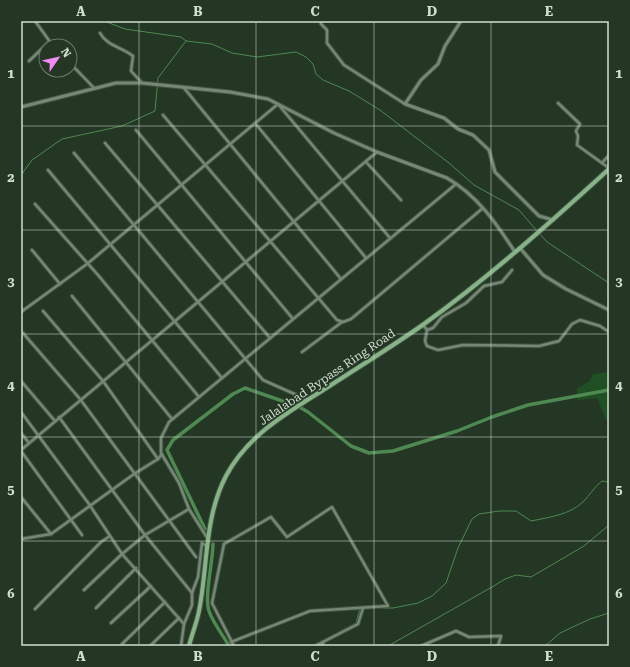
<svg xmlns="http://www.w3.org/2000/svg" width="630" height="667" viewBox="0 0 630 667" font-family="'Roboto Serif',serif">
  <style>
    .green { fill: #1e5023 }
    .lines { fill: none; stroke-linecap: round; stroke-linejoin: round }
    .stream { stroke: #4e8951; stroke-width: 1 }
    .canal { stroke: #4e8951; stroke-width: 3.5 }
    .minor-casing { stroke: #435344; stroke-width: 4.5 }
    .tertiary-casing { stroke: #435344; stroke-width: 5 }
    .trunk-casing { stroke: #435344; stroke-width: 6 }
    .minor { stroke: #748874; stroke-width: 2.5 }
    .tertiary { stroke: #748874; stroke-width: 3 }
    .trunk { stroke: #86b486; stroke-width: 4 }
    .grid { fill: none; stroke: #d2ddd2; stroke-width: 1; stroke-opacity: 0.55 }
    .labels { text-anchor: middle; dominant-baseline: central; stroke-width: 3; stroke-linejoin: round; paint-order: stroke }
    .street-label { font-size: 12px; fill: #d2ddd2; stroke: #243624 }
    .neatline { fill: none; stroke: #d2ddd2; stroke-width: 1.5 }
    .grid-label { font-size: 13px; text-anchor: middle; font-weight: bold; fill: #d2ddd2 }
  </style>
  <rect width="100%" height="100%" fill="#243624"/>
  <polygon class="green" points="607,372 609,380 609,419 606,420 597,398 577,400 577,388 589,382 593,374"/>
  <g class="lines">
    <g class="stream">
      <polyline points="104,21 125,29 181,37 186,41 212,44 232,53 257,57 296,52 306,57 313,64 316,74 323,80 349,91 380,110 449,163 474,185 519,210 537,231"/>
      <polyline points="21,175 32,160 62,139 122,126 155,111 158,78 186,41"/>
      <polyline points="539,233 547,242 609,283"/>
      <path d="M 383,608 L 393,608 L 418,603 L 432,596 L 446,583 L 458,548 L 472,519 L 479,514 L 499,511 L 516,511 L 531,521 C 550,517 569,515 583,502 C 590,495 594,487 602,481 L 609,482"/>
      <polyline points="339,632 356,623 360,608"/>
      <polyline points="388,646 492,587 505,579 516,575 531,577 584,546 609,525"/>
      <polyline points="545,646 560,633 590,619 609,613"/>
    </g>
    <g class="canal">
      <polyline points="301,408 308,412 351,446 369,453 393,451 457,431 492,417 528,405 609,390"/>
      <polyline points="205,529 167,450 173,440 233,394 245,388 294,405"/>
      <path d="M 213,544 C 213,561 204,597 209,611 C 213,623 223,635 229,646"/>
    </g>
    <g class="minor-casing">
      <g id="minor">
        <polyline points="35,21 53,46"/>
        <polyline points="321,21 321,24 327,30 327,43 344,65 405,104"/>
        <path d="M 100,33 C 107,46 122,47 133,56 L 131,71 L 142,83"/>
        <polyline points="29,61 49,42"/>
        <polyline points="70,63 94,88"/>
        <polyline points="184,88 341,279"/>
        <polyline points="558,103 580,124 576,131 578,136 577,145 609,168"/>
        <polyline points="163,115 337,320 343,322 351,319 483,208"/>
        <polyline points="255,123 366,258"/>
        <polyline points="136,130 293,319"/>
        <polyline points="105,143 270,338"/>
        <polyline points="74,153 263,380 308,400"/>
        <polyline points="366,162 401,200"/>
        <polyline points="602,163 609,155"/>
        <polyline points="48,170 222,378"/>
        <polyline points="35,204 98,275 199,397"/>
        <polyline points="32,250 60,284"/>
        <polyline points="72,296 172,419"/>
        <polyline points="43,311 103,381 158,459"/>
        <polyline points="21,312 87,264 278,104 390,238"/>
        <polyline points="423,325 427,330 425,341 427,346 438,350 463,345 539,346 559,341 572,324 580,320 600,326 609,332"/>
        <polyline points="427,330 433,328 442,317 466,303 484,286 502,282 512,270"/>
        <polyline points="23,333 80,399 196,557"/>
        <polyline points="302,352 342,322"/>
        <polyline points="21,381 55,421"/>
        <polyline points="21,412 89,504 122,554 184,624"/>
        <polyline points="59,417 145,535 192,593"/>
        <polyline points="21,433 29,443"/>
        <polyline points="21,450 377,152"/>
        <polyline points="21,451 82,535"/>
        <polyline points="21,497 51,534"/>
        <polyline points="21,539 51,534 134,474 158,459 162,454"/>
        <polyline points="208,539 189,509 179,483 161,453 161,438 169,422 456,184"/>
        <polyline points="84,590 122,554 145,535 189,509"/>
        <polyline points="96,608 136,568"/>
        <polyline points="35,609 101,542 110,536"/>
        <polyline points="111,623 151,586"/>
        <polyline points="231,642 310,611 388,606 332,507 287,537 271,517 224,544 212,603 234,646"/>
        <polyline points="323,642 323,646"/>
        <polyline points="122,644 165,602"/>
        <polyline points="150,646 179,618"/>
        <polyline points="181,646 184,624 192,605 192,593 198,577 202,543 206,546"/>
        <polyline points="315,646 358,624 363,608"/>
        <polyline points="421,646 456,631 469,637 501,636 498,646"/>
      </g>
    </g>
    <g class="tertiary-casing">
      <g id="tertiary">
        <polyline points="461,21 445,46 438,64 421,80 405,104 444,118 458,129 473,135 489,150 495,172 539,216 553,220"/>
        <path d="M 21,107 L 116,83 L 142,83 L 230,92 L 268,99 L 334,133 L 377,152 L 447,178 C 478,196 496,223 515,252"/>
        <polyline points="520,248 543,275 566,289 609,310"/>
      </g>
    </g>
    <g class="trunk-casing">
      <path id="trunk" d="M 189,646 C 192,634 197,622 199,611 C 208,566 204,518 226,476 C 248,434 290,411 328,387 C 360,366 393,346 424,324 C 489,277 550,223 609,169"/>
    </g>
    <use href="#minor" class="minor"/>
    <use href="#tertiary" class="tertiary"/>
    <use href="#trunk" class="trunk"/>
  </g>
  <path class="grid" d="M 139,21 L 139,646M 256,21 L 256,646M 374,21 L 374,646M 491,21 L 491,646M 21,126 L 609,126M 21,230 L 609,230M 21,334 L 609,334M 21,437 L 609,437M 21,541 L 609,541"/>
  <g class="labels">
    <g class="street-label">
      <text transform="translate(327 377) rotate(-34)">Jalalabad Bypass Ring Road</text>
    </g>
  </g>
  <rect width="630" height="667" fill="none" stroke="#243624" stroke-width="44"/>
  <g transform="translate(58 58) rotate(56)"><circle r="19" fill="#243624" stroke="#6a796a"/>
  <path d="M0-3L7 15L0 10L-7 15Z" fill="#f08bf5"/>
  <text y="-6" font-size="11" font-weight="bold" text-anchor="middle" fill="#d2ddd2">N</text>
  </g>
  <rect x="22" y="22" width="586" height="623" class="neatline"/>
  <g class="grid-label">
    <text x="81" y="16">A</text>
    <text x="198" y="16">B</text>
    <text x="315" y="16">C</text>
    <text x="432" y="16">D</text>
    <text x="549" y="16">E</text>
    <text x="11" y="78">1</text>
    <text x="619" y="78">1</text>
    <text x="11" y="182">2</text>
    <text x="619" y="182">2</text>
    <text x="11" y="286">3</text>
    <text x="619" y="286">3</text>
    <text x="11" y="390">4</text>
    <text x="619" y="390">4</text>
    <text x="11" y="494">5</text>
    <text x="619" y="494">5</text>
    <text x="11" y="598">6</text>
    <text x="619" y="598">6</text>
    <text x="81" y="661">A</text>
    <text x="198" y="661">B</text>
    <text x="315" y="661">C</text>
    <text x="432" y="661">D</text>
    <text x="549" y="661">E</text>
  </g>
</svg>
